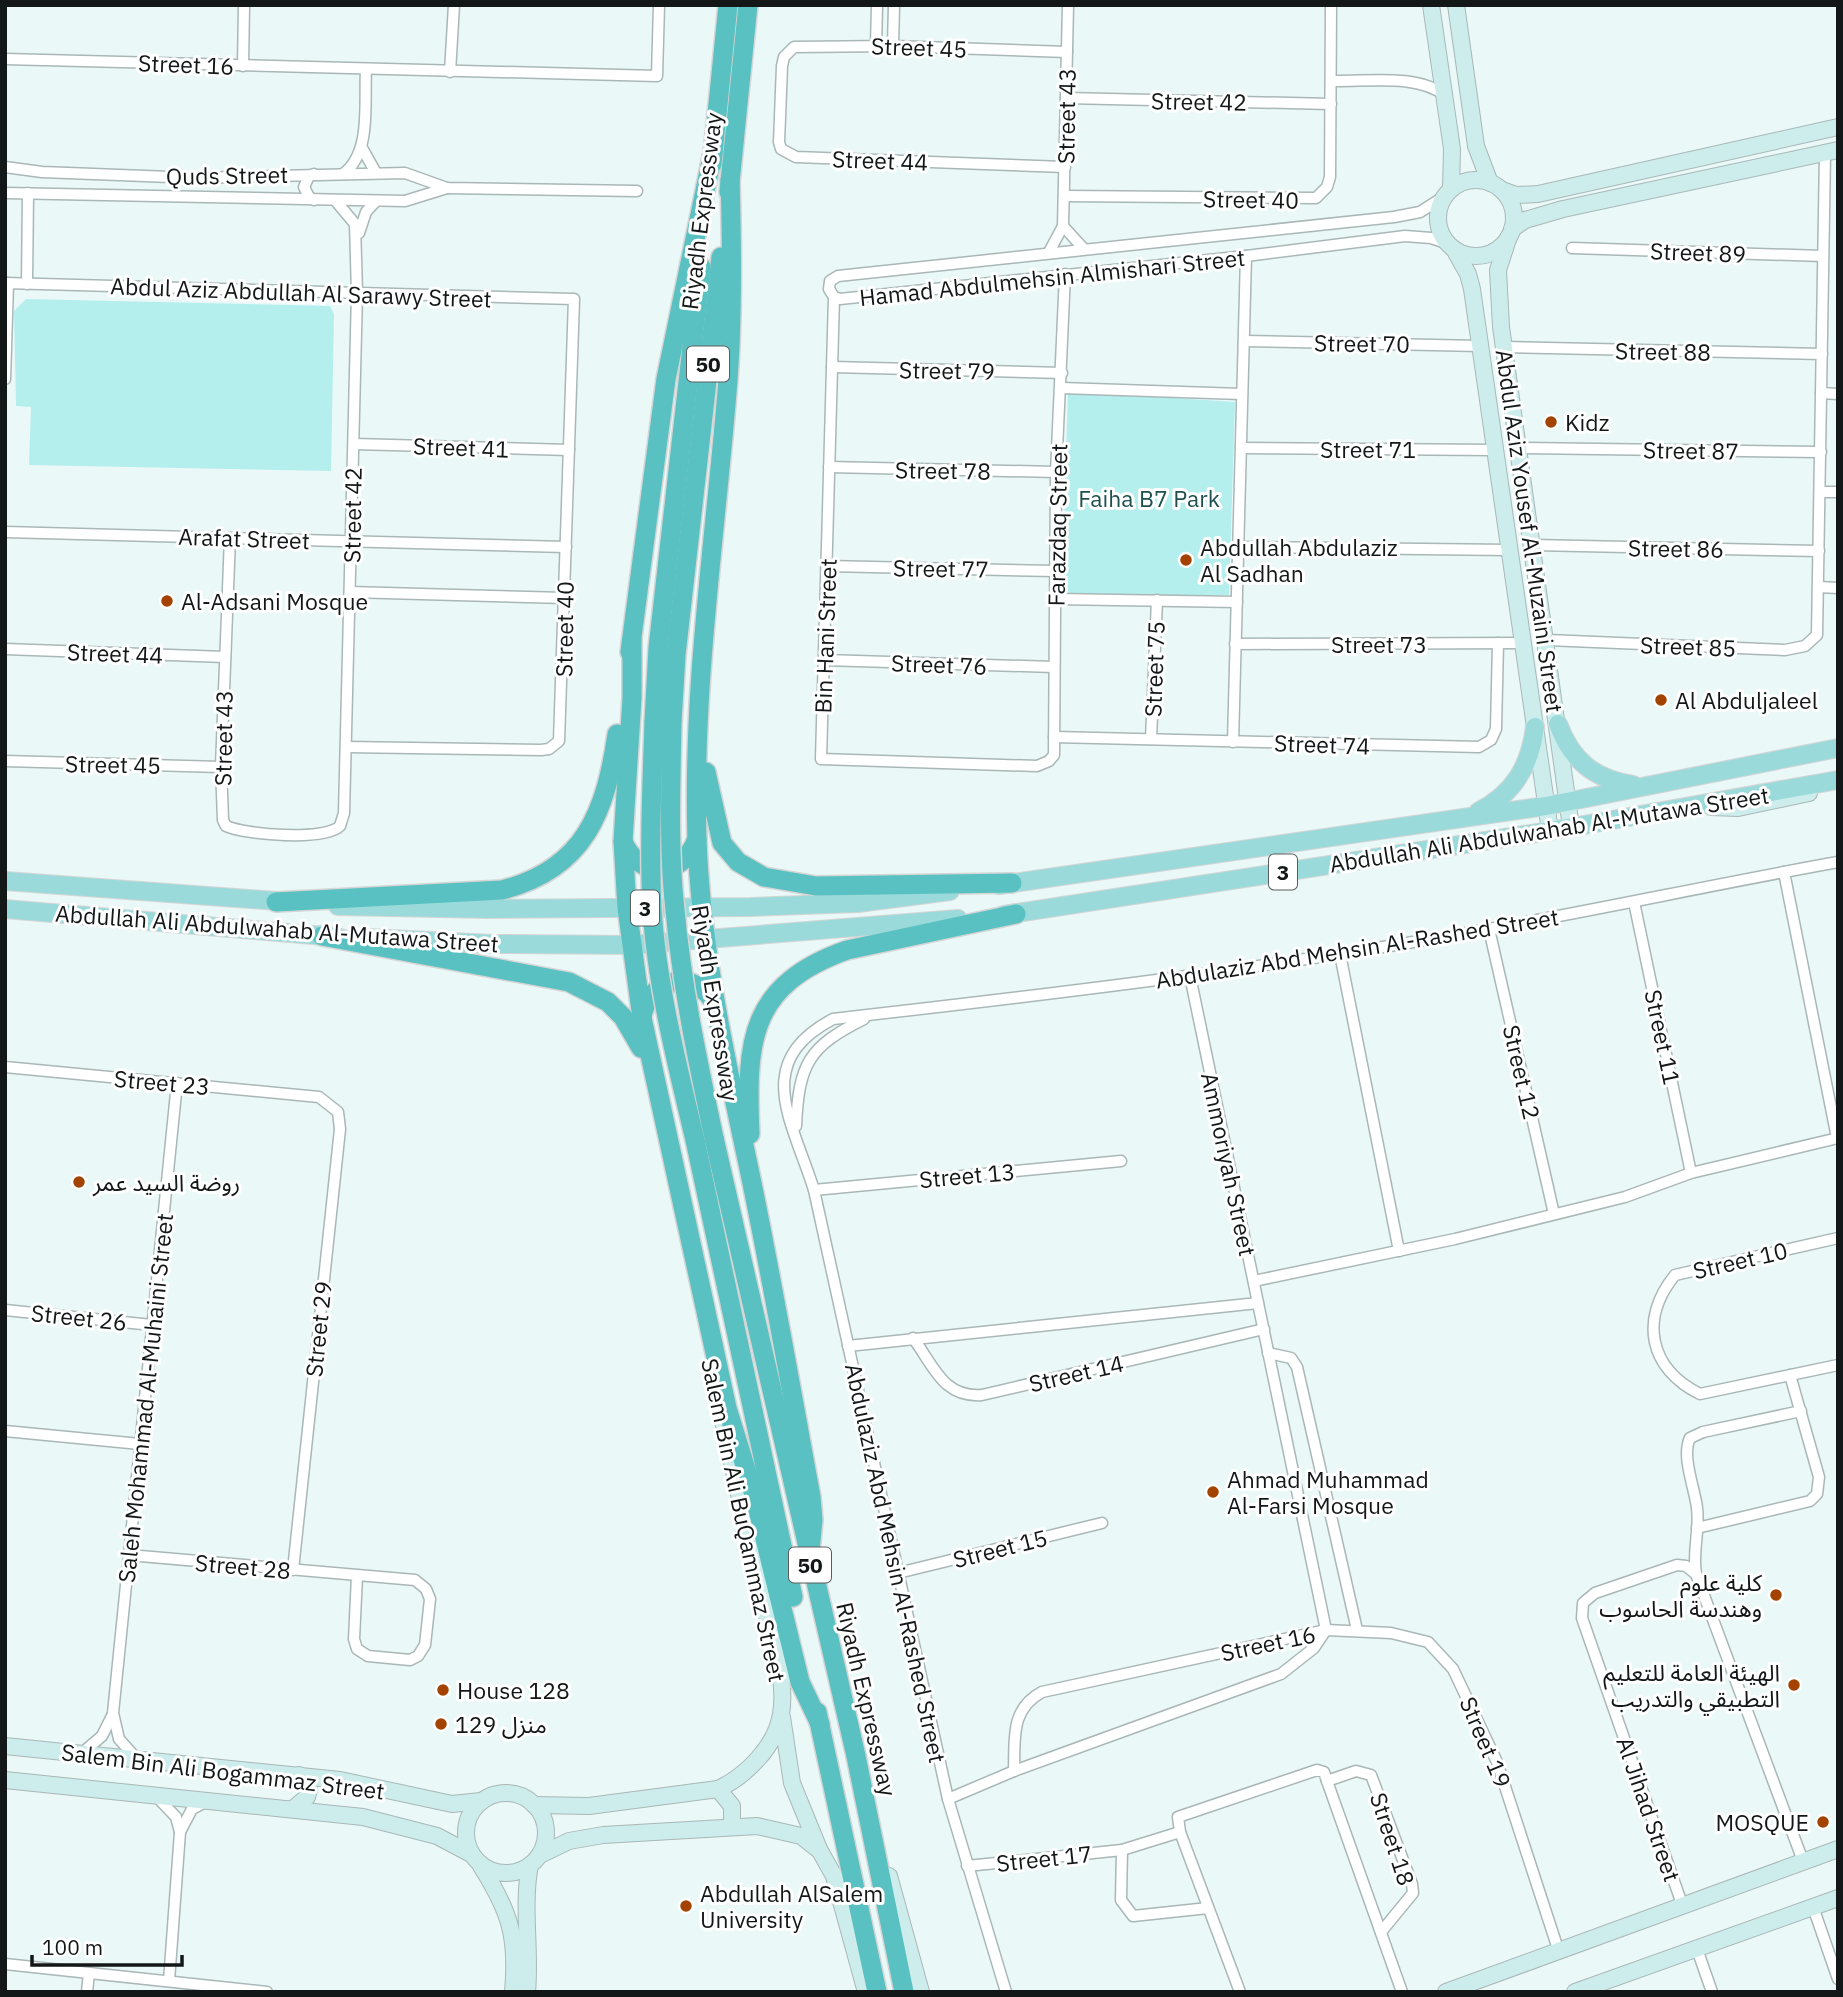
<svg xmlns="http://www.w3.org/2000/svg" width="1843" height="1997" viewBox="0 0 1843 1997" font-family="'IBM Plex Sans','Noto Sans Arabic',sans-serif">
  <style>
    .green { fill: #b4eeed }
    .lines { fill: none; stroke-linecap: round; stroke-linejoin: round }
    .street-casing { stroke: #aab7b7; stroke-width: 13 }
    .secondary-casing { stroke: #aab7b7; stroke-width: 18 }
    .primary-casing { stroke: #d5d5d5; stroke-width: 20 }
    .highway-casing { stroke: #d5d5d5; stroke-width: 22 }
    .street { stroke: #fff; stroke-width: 10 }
    .secondary { stroke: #cdecec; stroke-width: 16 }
    .primary { stroke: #9bdada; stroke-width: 18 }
    .highway { stroke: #59c1c1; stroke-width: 19 }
    .highway-bridge-casing { stroke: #d5d5d5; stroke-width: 22; stroke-linecap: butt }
    .highway-bridge { stroke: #59c1c1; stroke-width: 19 }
    .poi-dot { fill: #a44300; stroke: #fff; stroke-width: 2.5 }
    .labels { text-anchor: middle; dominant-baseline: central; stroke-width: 6; stroke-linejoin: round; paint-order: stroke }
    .shield { fill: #fff; stroke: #5a5d5d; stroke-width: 2 }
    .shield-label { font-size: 21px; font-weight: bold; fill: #131717 }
    .street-label { font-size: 23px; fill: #131717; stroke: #fff }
    .poi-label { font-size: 23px; fill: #131717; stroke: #fff; text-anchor: start }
    .park-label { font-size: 23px; fill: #1e5050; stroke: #fff }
  </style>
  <rect width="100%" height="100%" fill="#eaf8f8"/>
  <g class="green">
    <polygon points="26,299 330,306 334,314 331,471 29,465 31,407 16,406 14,311"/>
    <polygon points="1068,391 1235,402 1229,595 1062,596"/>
  </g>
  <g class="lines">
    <g class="street-casing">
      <g id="street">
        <polyline points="876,46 877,5"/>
        <polyline points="893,46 894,5"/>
        <polyline points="5,59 657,76 659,5"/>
        <polyline points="243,66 244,5"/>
        <polyline points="450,72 454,5"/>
        <path d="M 1331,81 C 1367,82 1417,73 1446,96"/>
        <polyline points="1066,98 1331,104"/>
        <polyline points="362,148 376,173"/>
        <polyline points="5,167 42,172 196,178 405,173 447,188 637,191"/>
        <polyline points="1065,167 796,157 781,149 779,142 782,66 784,57 794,47 893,46 1067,52"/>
        <polyline points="314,174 309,176 304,187 309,197 314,200"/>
        <path d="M 343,174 C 372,153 364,102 366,70"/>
        <polyline points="5,193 405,201 447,188"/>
        <polyline points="1064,196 1316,198 1327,187 1330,177 1331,5"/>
        <polyline points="1445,196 1420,212 1394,217 838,276 830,281 829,289 834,297 840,299 1246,256 1405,236 1431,238 1449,244"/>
        <polyline points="1063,226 1083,248"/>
        <polyline points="359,233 366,212 376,201"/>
        <polyline points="1572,248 1823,256"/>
        <polyline points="1049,252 1063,226 1068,5"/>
        <polyline points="5,283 574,299 559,741 549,749 541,750 346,747"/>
        <polyline points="27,284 28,193"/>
        <polyline points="834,297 821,759 1037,766 1049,761 1054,755 1056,472 1065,274"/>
        <polyline points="1244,341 1480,346"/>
        <polyline points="1504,347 1822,354"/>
        <polyline points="832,367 1062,373"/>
        <polyline points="5,379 8,283"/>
        <polyline points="1061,388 1242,394"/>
        <polyline points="1821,393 1838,394"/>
        <polyline points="354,444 569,450"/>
        <polyline points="1241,448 1495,450"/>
        <polyline points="1520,448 1821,452"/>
        <polyline points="829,467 1056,472"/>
        <polyline points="1820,492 1838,492"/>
        <polyline points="5,532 566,547"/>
        <path d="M 230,538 L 221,767 L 223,820 L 226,826 C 246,835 325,841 340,826 L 344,813 L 357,293 L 355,224 L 335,200"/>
        <polyline points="1533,545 1819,551"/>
        <polyline points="1238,547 1509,550"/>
        <polyline points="827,566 1055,571"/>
        <polyline points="1819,587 1838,588"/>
        <polyline points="350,592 565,598"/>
        <polyline points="1055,599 1237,602"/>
        <polyline points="1547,640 1785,650 1805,646 1817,635 1825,153"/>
        <polyline points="1235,644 1523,643"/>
        <polyline points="5,649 225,657"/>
        <polyline points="824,660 1054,667"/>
        <polyline points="1054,737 1479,747 1491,740 1496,729 1498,643"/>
        <polyline points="1151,739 1157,600"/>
        <polyline points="1233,742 1246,256"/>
        <polyline points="5,761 221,767"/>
        <polyline points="1784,872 1837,1138"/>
        <polyline points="1634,902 1691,1173"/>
        <polyline points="1489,929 1554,1214"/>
        <polyline points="1340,954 1399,1251"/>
        <polyline points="1190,976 1326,1630"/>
        <polyline points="5,1067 319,1097 338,1112 340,1129 293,1570"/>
        <path d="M 796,1126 C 799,1064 808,1047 864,1019"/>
        <polyline points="814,1190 1121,1161"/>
        <path d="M 1838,1238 L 1675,1275 C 1639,1319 1649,1369 1700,1394 L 1838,1365"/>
        <polyline points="1254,1281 1455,1239 1625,1197 1691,1173 1838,1138"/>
        <polyline points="5,1310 152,1325"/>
        <path d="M 913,1338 C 934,1366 943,1398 982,1395 L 1264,1329"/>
        <polyline points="848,1346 1258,1303"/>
        <polyline points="1268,1353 1291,1358 1297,1367 1357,1630"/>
        <polyline points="5,1431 140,1444"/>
        <polyline points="1697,1528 1810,1501 1817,1494 1819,1477 1790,1375"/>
        <polyline points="129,1555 415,1580 426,1589 430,1599 425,1645 418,1656 410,1660 368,1656 357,1649 354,1639 357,1576"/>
        <polyline points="898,1573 1102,1523"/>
        <path d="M 1696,1574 C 1692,1551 1700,1531 1697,1508 C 1695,1489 1681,1456 1690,1438 L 1703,1432 L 1801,1411"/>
        <polyline points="82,1753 102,1736 112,1716"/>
        <polyline points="137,1759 119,1739 113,1713 177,1083"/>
        <path d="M 1014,1771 C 1015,1739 1010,1709 1042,1692 L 1326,1630 L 1391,1633 L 1428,1642 L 1453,1669 L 1497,1762 L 1558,1949"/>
        <polyline points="1327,1781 1356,1771 1371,1775 1412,1884 1413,1893 1381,1932"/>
        <polyline points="157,1797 176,1817 180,1832"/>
        <polyline points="948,1799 1014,1771 1281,1674 1314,1648 1326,1630"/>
        <polyline points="1122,1850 1121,1900 1133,1916 1208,1908"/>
        <polyline points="967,1866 1122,1850 1180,1832"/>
        <polyline points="1683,1907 1582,1618 1583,1603 1595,1593 1677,1565 1686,1566 1696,1574 1803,1861"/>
        <polyline points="1813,1907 1838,1979"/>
        <polyline points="1697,1949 1712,1992"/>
        <polyline points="5,1964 267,1992"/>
        <polyline points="169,1981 180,1832 192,1809 207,1801"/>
        <polyline points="87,1992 89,1973"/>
        <path d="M 1006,1992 L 948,1799 L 814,1190 C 792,1120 751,1062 833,1019 C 1053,994 1272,968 1489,929 C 1606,908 1721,883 1838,862"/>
        <polyline points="1240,1992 1180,1832 1178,1817 1317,1770 1324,1772 1327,1781 1402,1992"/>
      </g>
    </g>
    <g class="secondary-casing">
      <g id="secondary">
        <polyline points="1431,5 1452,149 1451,189"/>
        <polyline points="1456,5 1476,146 1490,183"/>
        <circle cx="1476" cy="218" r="38"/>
        <polyline points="1502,190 1516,195 1538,194 1838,127"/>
        <polyline points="1512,229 1525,220 1563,209 1838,150"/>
        <polyline points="1509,236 1498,270 1501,327 1571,827"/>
        <polyline points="1454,249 1468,274 1472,289 1550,831"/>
        <polyline points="1711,807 1738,808 1809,793"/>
        <polyline points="782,1717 792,1783 819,1849"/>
        <polyline points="5,1746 340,1780 452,1804 481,1801"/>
        <polyline points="5,1780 363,1817 437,1836 471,1854"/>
        <polyline points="718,1789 732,1806 732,1827"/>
        <circle cx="506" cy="1833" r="40"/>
        <path d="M 534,1805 L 589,1806 L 718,1789 C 746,1776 776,1746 781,1714 C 787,1679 772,1638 764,1604 C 750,1543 736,1482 723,1421"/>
        <polyline points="294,1808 307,1797 309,1789 299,1775"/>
        <polyline points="540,1855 569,1841 603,1835 757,1826 801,1836 820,1851 834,1876 866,1992"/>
        <path d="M 481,1866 C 510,1912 518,1937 513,1992"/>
        <polyline points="889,1876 921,1992"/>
        <path d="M 527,1992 C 531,1950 522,1906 530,1865"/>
        <polyline points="1446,1992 1838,1849"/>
        <polyline points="1575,1992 1838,1898"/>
      </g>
    </g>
    <g class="primary-casing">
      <g id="primary">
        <path d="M 1558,724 C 1572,761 1594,779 1633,785"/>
        <path d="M 1478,812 C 1513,794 1530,767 1535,727"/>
        <polyline points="5,881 290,902"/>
        <polyline points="999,885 1546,806 1838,748"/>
        <polyline points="338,906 488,909 751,907 858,903 950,891"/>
        <polyline points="5,909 337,937"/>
        <polyline points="1004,915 1550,831 1838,780"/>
        <polyline points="368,938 493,944 631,945 958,919"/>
      </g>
    </g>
    <g class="highway-casing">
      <g id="highway">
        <polyline points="712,164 728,5"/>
        <path d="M 730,179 C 732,246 733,313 728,380 C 716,533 692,686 697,839 C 701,958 729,1072 753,1188 C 774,1291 792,1394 811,1497 L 813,1520 L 809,1561"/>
        <polyline points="729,192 748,5"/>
        <polyline points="632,639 632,698 623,841 627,908 642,1018 727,1408 755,1498 800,1682 820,1724"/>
        <polyline points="630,652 666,379 713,152"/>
        <polyline points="654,722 658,648 701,267"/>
        <polyline points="672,722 676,655 721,257"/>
        <polyline points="706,772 722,843 738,862 764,877 816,886 1012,883"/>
        <path d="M 623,842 C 641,880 682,878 697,839"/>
        <path d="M 276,902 L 502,890 C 585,869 606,811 617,734"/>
        <polyline points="322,936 569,982 608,1002 623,1017 641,1048"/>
        <path d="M 642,1017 C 649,977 695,968 715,1004"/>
        <path d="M 750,1134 C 746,1041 749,985 847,950 L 1016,914"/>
        <polyline points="714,1138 856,1756 904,1992"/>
        <polyline points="695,1140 793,1597"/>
        <polyline points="817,1712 877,1992"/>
      </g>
    </g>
    <use href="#street" class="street"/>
    <use href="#secondary" class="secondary"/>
    <use href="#primary" class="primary"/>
    <use href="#highway" class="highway"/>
    <g class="highway-bridge-casing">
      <g id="highway-bridge">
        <path d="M 654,722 C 652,784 649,846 652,909 C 657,986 677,1064 695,1140"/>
        <path d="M 672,722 C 671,784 668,848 675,910 C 682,987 698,1063 714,1138"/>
      </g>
    </g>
    <use href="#highway-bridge" class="highway-bridge"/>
  </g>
  <g class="poi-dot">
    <circle cx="1551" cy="422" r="7"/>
    <circle cx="1186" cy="560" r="7"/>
    <circle cx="167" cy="601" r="7"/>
    <circle cx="1661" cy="700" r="7"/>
    <circle cx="79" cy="1182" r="7"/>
    <circle cx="1213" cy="1492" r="7"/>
    <circle cx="1776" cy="1595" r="7"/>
    <circle cx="1794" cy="1685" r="7"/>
    <circle cx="443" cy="1690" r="7"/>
    <circle cx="441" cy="1724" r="7"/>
    <circle cx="1823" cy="1822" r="7"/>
    <circle cx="686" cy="1906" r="7"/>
  </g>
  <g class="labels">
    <g class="shield">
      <rect x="687" y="346.5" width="42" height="35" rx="5"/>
      <rect x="1269" y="854.5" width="28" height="35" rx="5"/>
      <rect x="631" y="890.5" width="28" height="35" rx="5"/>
      <rect x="789" y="1547.5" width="42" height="35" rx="5"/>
    </g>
    <g class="shield-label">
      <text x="708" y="364">50</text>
      <text x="1283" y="872">3</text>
      <text x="645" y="908">3</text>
      <text x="810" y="1565">50</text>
    </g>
    <g class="street-label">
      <text transform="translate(919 47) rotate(2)">Street 45</text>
      <text transform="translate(186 64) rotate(2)">Street 16</text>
      <text transform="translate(1199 101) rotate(1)">Street 42</text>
      <text transform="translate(1066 116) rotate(-89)">Street 43</text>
      <text transform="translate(880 160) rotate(2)">Street 44</text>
      <text transform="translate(227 175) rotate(-1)">Quds Street</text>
      <text transform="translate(1251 199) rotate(1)">Street 40</text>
      <text transform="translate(701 211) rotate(-83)">Riyadh Expressway</text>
      <text transform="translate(1698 252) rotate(2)">Street 89</text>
      <text transform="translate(1052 277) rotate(-6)">Hamad Abdulmehsin Almishari Street</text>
      <text transform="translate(301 292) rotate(2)">Abdul Aziz Abdullah Al Sarawy Street</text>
      <text transform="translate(1362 343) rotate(1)">Street 70</text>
      <text transform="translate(1663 351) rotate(1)">Street 88</text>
      <text transform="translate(947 370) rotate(1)">Street 79</text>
      <text transform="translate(461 447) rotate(2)">Street 41</text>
      <text x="1368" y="449">Street 71</text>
      <text transform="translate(1691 450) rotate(1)">Street 87</text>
      <text transform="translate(943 470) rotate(1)">Street 78</text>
      <text transform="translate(352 515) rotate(-89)">Street 42</text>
      <text transform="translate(1057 525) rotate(-89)">Farazdaq Street</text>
      <text transform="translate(1530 531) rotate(82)">Abdul Aziz Yousef Al-Muzaini Street</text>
      <text transform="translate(244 538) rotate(2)">Arafat Street</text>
      <text transform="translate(1676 548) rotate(1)">Street 86</text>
      <text transform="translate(941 568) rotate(1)">Street 77</text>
      <text transform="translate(564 629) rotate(-89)">Street 40</text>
      <text transform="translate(825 636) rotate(-88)">Bin Hani Street</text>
      <text x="1379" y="644">Street 73</text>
      <text transform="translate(1688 646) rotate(2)">Street 85</text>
      <text transform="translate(115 653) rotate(2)">Street 44</text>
      <text transform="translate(939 664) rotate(2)">Street 76</text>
      <text transform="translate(1154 669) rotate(-88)">Street 75</text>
      <text transform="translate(223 738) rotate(-89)">Street 43</text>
      <text transform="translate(1322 744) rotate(2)">Street 74</text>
      <text transform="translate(113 764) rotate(1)">Street 45</text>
      <text transform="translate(1549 829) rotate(-9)">Abdullah Ali Abdulwahab Al-Mutawa Street</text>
      <text transform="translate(277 928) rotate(4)">Abdullah Ali Abdulwahab Al-Mutawa Street</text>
      <text transform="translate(1357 948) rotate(-9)">Abdulaziz Abd Mehsin Al-Rashed Street</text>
      <text transform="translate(716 1003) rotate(81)">Riyadh Expressway</text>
      <text transform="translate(1663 1037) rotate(78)">Street 11</text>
      <text transform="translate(1522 1072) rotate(77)">Street 12</text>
      <text transform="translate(162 1082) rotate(5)">Street 23</text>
      <text transform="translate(1229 1164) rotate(78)">Ammoriyah Street</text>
      <text transform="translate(967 1175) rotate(-5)">Street 13</text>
      <text transform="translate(1740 1260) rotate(-13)">Street 10</text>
      <text transform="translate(79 1317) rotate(6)">Street 26</text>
      <text transform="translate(318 1329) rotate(-84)">Street 29</text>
      <text transform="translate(1076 1373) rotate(-13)">Street 14</text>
      <text transform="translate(145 1398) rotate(-84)">Saleh Mohammad Al-Muhaini Street</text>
      <text transform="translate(744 1520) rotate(78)">Salem Bin Ali BuQammaz Street</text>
      <text transform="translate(1000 1548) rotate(-14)">Street 15</text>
      <text transform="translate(896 1563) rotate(78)">Abdulaziz Abd Mehsin Al-Rashed Street</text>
      <text transform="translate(243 1566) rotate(5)">Street 28</text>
      <text transform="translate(1268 1643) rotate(-12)">Street 16</text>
      <text transform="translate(867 1699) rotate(77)">Riyadh Expressway</text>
      <text transform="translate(1486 1742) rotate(67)">Street 19</text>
      <text transform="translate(223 1771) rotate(7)">Salem Bin Ali Bogammaz Street</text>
      <text transform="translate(1649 1809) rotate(71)">Al Jihad Street</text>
      <text transform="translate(1393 1839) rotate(72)">Street 18</text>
      <text transform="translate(1044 1858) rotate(-6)">Street 17</text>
    </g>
    <g class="poi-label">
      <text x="1565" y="422">Kidz</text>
      <text x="1200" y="547">Abdullah Abdulaziz<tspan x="1200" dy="26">Al Sadhan</tspan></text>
      <text x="181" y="601">Al-Adsani Mosque</text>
      <text x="1675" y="700">Al Abduljaleel</text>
      <text x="93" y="1182">روضة السيد عمر</text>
      <text x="1227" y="1479">Ahmad Muhammad<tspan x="1227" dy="26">Al-Farsi Mosque</tspan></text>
      <text x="1762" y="1582" text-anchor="end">كلية علوم<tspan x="1762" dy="26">وهندسة الحاسوب</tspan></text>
      <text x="1780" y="1672" text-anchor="end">الهيئة العامة للتعليم<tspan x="1780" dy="26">التطبيقي والتدريب</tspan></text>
      <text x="457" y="1690">House 128</text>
      <text x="455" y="1724">منزل 129</text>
      <text x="1809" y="1822" text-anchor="end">MOSQUE</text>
      <text x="700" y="1893">Abdullah AlSalem<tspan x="700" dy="26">University</tspan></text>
    </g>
    <g class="park-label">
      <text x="1149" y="498">Faiha B7 Park</text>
    </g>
  </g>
  <rect width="1843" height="1997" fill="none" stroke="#131717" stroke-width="14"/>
  <path d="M32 1955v10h150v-10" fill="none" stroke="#131717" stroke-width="3.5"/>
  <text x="42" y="1955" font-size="21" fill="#131717" stroke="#ffffff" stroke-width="5" paint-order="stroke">100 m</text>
</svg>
